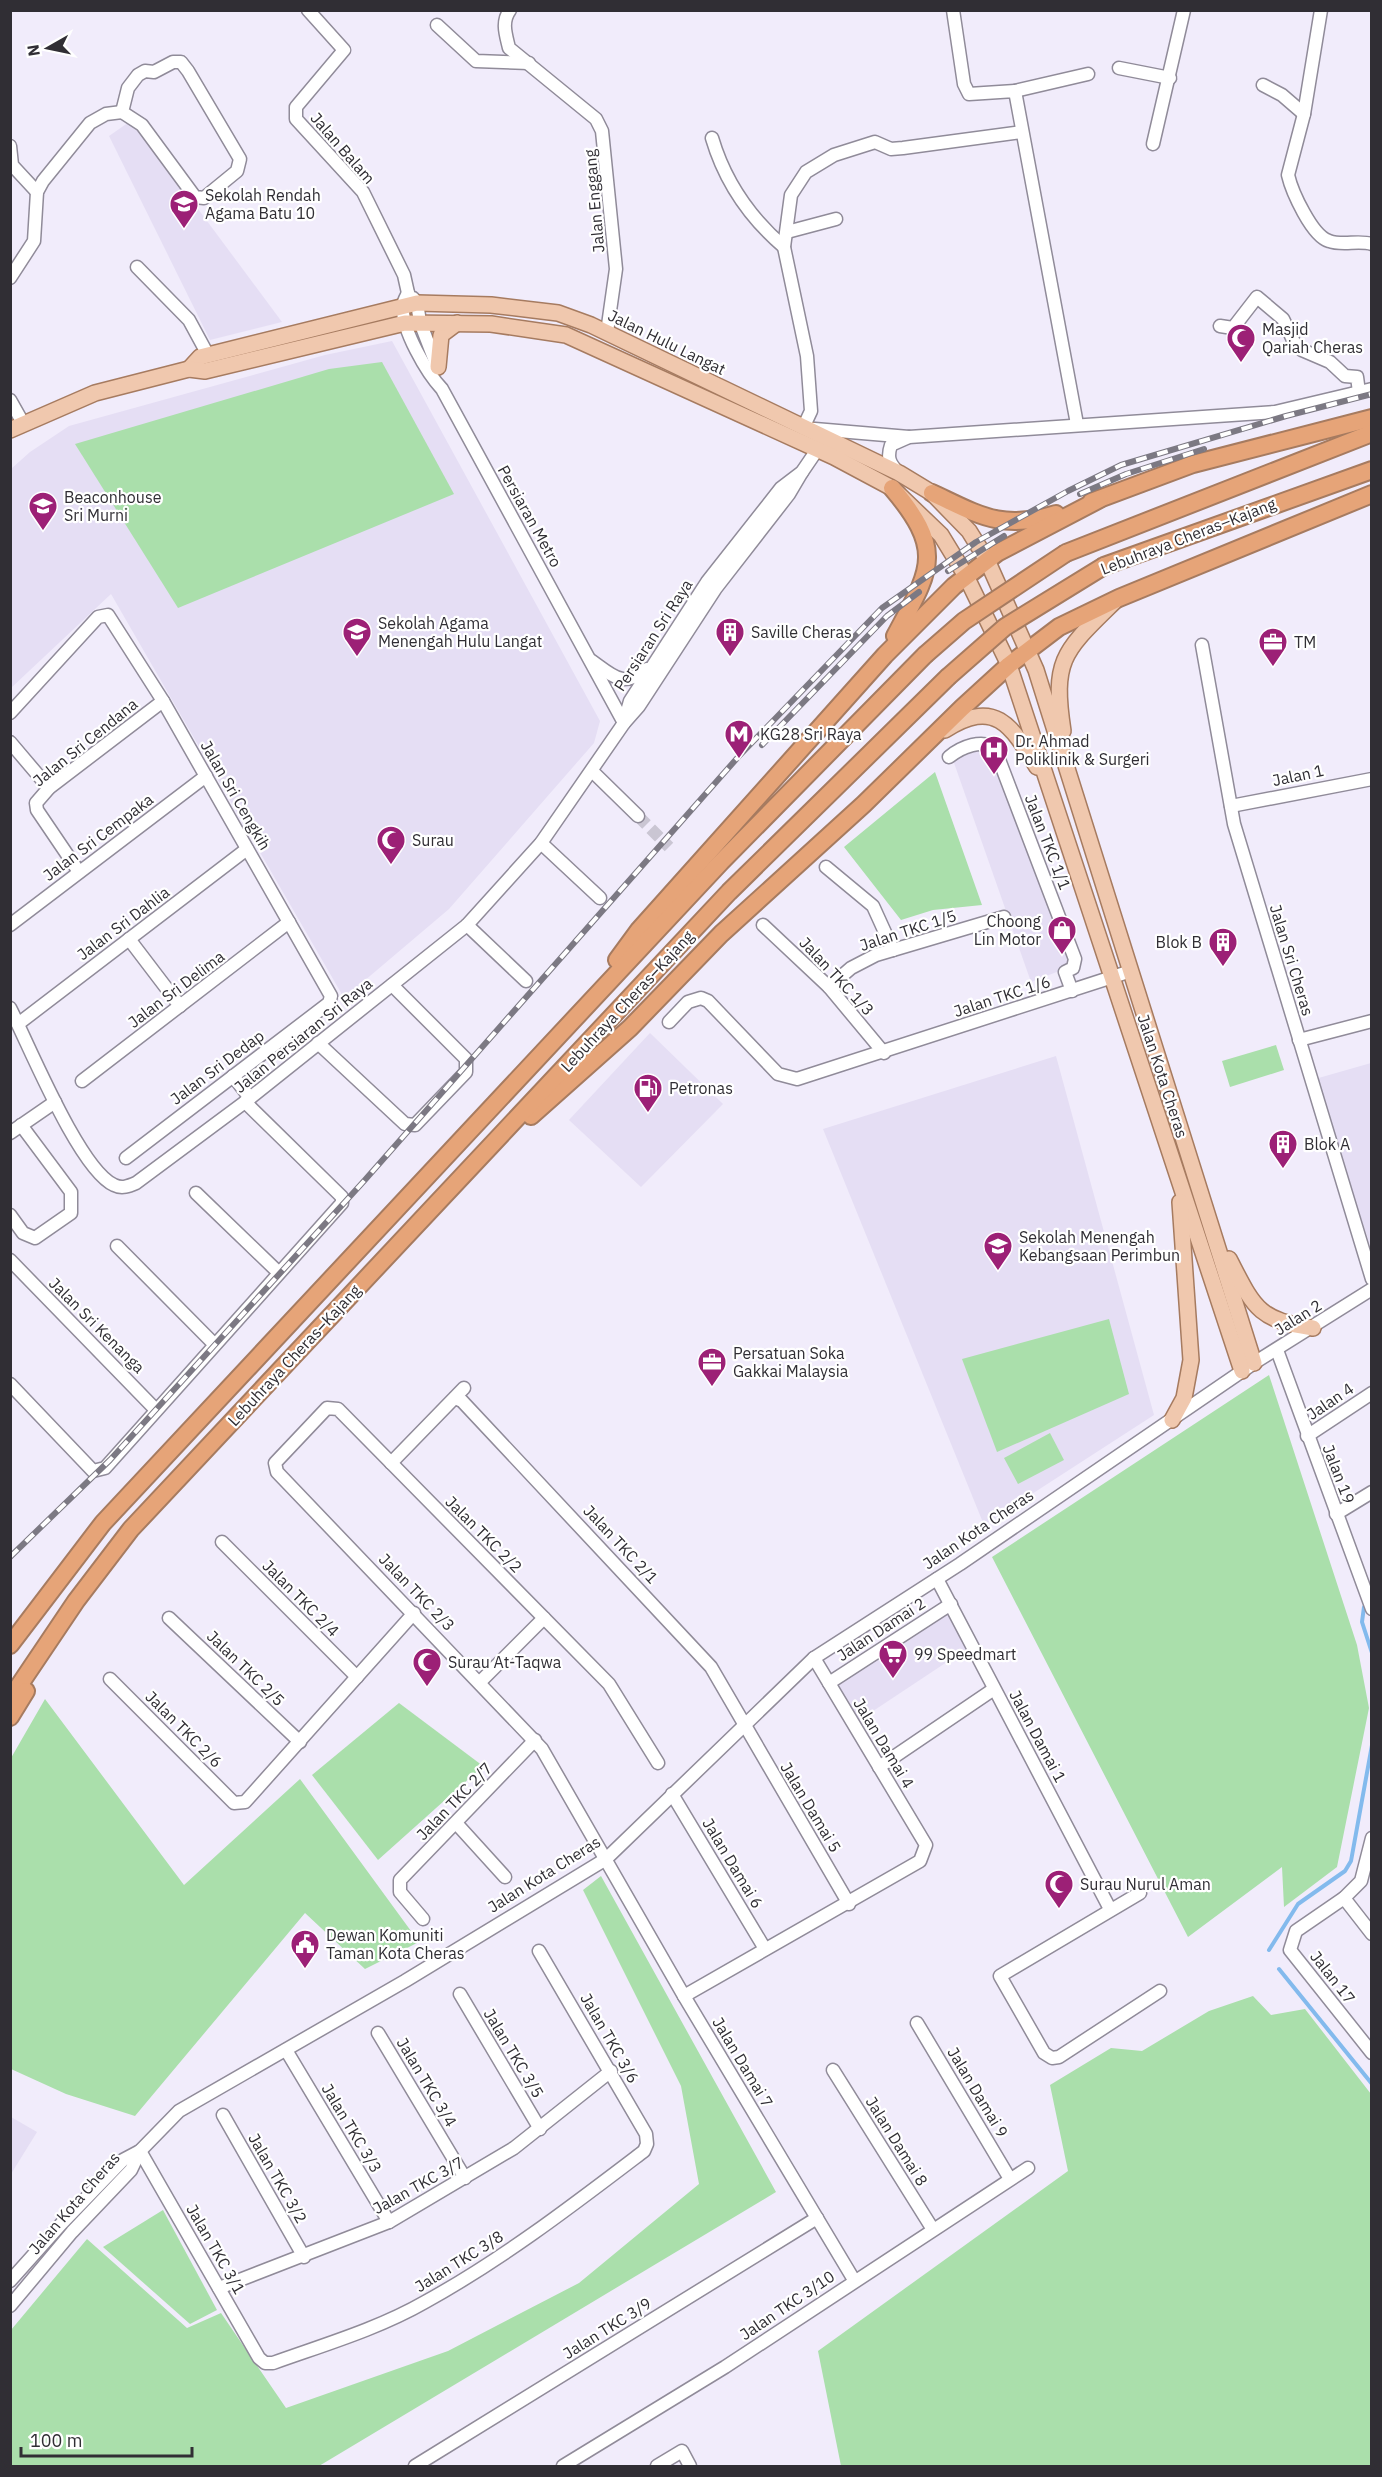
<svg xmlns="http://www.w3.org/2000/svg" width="1382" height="2477" viewBox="0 0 1382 2477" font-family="'IBM Plex Sans',sans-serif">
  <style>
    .built { fill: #e5def4 }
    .green { fill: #aadfab }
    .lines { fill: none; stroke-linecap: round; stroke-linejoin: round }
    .stream { stroke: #83baed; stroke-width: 4 }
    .minor-tunnel { stroke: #cac6d3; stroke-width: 12; stroke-dasharray: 12 6; stroke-linecap: butt }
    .minor-casing { stroke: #908b99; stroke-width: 15 }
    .major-casing { stroke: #a67b60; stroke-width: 18 }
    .highway-casing { stroke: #a67b60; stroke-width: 20 }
    .minor { stroke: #fff; stroke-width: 12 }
    .major { stroke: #f0c8ae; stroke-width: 15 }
    .highway { stroke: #e6a478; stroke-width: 16 }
    .rail-casing { stroke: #7c7983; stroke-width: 6 }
    .rail { stroke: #fff; stroke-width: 4; stroke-dasharray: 11; stroke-linecap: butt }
    .highway-bridge-casing { stroke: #a67b60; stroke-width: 20; stroke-linecap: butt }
    .highway-bridge { stroke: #e6a478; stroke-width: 16 }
    .labels { text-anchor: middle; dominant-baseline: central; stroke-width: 4.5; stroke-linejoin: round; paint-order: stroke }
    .street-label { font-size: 16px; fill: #302e34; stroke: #fff }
    .poi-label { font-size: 16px; fill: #302e34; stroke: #fff; text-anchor: start }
  </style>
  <rect width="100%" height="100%" fill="#f1ecfb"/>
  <g class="built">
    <polygon points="132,120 282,322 210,340 109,136"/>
    <polygon points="392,341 600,721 594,743 449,909 344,998 111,594 11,688 11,469 30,452 69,426 325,355"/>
    <polygon points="985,748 992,751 1071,960 1067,968 1031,982 953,760"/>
    <polygon points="650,1033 723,1104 641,1187 569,1120"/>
    <polygon points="1056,1056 1154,1415 984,1525 823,1129"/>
    <polygon points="1371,1063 1371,1248 1315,1079"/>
    <polygon points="948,1611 968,1648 858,1721 835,1684"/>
    <polygon points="11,2117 37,2132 11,2174"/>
  </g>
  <g class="green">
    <polygon points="382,362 454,494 178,608 75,444 329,369"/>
    <polygon points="935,772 982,905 933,910 901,920 844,847"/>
    <polygon points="1276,1045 1284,1070 1230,1087 1222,1061"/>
    <polygon points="1109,1319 1129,1394 997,1452 962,1359"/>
    <polygon points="1269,1375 1357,1645 1369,1708 1337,1867 1284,1907 1282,1867 1188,1937 992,1557"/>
    <polygon points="1050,1433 1064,1460 1018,1484 1004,1458"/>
    <polygon points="45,1699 184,1885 300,1779 419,1942 365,1969 305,1913 135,2116 66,2094 11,2069 11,1758"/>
    <polygon points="399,1703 483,1766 378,1860 312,1775"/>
    <polygon points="601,1876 776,2192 319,2466 11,2466 11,2330 87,2239 187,2328 221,2313 286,2408 448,2351 579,2283 699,2184 681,2086 583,1890"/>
    <polygon points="1253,1996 1271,2015 1305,2009 1371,2094 1371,2466 841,2466 818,2351 1068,2171 1050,2085 1111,2048 1142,2051 1209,2011"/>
    <polygon points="163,2210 217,2310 190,2324 103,2247"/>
  </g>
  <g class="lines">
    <g class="stream">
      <polyline points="1364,1607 1362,1622 1372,1653"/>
      <polyline points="1269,1950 1298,1904 1345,1871 1351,1861 1372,1745"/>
      <polyline points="1279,1969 1372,2084"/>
    </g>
    <polyline class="minor-tunnel" points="638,816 669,847"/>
    <g class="minor-casing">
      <g id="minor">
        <polyline points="308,10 344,50 296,107 296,119 363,192 404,275 408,293"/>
        <path d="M 510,10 C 501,22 506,35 509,48 L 596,119 L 602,131 L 616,269 L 607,332"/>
        <polyline points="953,10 964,84 969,94 1015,91 1077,424"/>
        <path d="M 1321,10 L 1304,114 L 1288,175 C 1292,192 1312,236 1329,241 C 1342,246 1358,240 1372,244"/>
        <polyline points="437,25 476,61 529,63"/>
        <polygon points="173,62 181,62 188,71 240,159 237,171 204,198 195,197 142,125 122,112 128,88 138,75 145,71 154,72"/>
        <polyline points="1119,68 1170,78"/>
        <polyline points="1263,85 1282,95 1304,114"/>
        <polyline points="1015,91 1088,74"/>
        <path d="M 712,138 C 725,182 749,217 784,247"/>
        <polyline points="1153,144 1184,10"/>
        <polyline points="10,146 12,165 37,192"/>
        <polyline points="787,232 836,219"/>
        <polyline points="137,267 189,320 208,355"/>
        <polyline points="10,278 34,241 37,192 43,181 90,123 106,114 122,112"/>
        <path d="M 408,293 C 406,297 403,302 403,306 C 401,329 427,373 442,389 L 624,723"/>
        <polyline points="413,298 417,303 420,322 437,366"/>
        <polyline points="1220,326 1233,328 1257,297 1283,319 1294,342 1302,350 1330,362 1345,376 1357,377 1359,392"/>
        <polyline points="10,400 23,423"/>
        <polyline points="909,437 803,428 811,411 807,356 784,247 791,195 806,172 834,155 875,142 891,149 903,148 1022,132"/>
        <path d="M 898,472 C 889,463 887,457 891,445 L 909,437 L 1275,412 L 1372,389"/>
        <polyline points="1202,645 1234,824 1372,1279"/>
        <path d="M 592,661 C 614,677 623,688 647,669"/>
        <polyline points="10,713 98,617 108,615 163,701 331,996 329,1003 126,1158"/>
        <polyline points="624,722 630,701 707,582 781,488 802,472 817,450"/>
        <polyline points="10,742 49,788"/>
        <path d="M 949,757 C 961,747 983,738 995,749 L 1075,959 L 1073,968 L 1065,972 L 1072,991"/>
        <polyline points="592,771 638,816"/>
        <polyline points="1231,806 1372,779"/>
        <polyline points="541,843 600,898"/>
        <polyline points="826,867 873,906 893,950"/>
        <polyline points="79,872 37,810 36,803 49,788 163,701"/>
        <polyline points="10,925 206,776"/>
        <polyline points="467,925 526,981"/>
        <polyline points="763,925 829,987 884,1053"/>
        <polyline points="129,939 180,1006"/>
        <polyline points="829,987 851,968 876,955 1004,917"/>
        <path d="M 10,1008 C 29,1045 79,1169 114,1185 C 122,1189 129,1186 136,1183 L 245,1102 L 467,925 L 541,843 L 624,723 L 639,706 L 716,588 L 789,494 L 802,472"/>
        <polyline points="669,1022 688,1002 701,998 708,1001 778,1074 797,1079 1131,971"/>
        <polyline points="18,1024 247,849"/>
        <polyline points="1299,1040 1372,1021"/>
        <polyline points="318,1043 405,1124 415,1125 466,1072 466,1059 392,985"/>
        <polyline points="233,1076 250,1098"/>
        <polyline points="82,1081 289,922"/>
        <polyline points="10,1133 55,1102"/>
        <polyline points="196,1193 278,1272"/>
        <polyline points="10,1215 23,1233 35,1238 71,1213 71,1192 21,1125"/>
        <polyline points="117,1246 214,1344"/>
        <polyline points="10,1260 156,1410"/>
        <polyline points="1277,1350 1372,1609"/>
        <polyline points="10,1384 93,1471 105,1468 342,1203 342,1197 245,1102"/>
        <polyline points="455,1398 462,1401 711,1667 849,1904"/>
        <polyline points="1307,1436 1372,1393"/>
        <polyline points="391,1463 464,1388"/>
        <polyline points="1336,1514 1372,1492"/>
        <polyline points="222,1542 357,1677"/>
        <polyline points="937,1579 1110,1909"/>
        <polyline points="169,1618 300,1742"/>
        <polyline points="110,1679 234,1803 245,1802 414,1613"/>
        <polyline points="480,1682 544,1618"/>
        <polyline points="829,1683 951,1604"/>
        <polyline points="658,1763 609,1684 338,1409 327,1408 275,1463 277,1472 542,1749 684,1996 854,2280"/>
        <polyline points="879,1767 994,1689"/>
        <polyline points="672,1794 765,1949"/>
        <polyline points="456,1823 505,1877"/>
        <polyline points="1372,1838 1361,1881 1344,1898 1296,1931 1290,1950 1372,2053"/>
        <polyline points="1140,1893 1000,1976 1044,2053 1052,2058 1059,2057 1160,1991"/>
        <polyline points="1344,1898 1372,1934"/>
        <polyline points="423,1919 400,1892 400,1880 535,1740"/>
        <polyline points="460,1994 540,2129"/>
        <polyline points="684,1996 920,1861 926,1845 814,1658"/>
        <polyline points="917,2023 1010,2179"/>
        <polyline points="378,2033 465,2178"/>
        <polyline points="286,2050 389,2222"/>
        <polyline points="833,2070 932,2228"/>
        <polyline points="223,2115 304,2257"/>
        <path d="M 140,2151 L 259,2358 L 265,2363 L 273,2363 C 323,2345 378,2329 425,2302 C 503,2259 573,2205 644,2151 L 647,2144 L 646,2134 L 539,1951"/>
        <polyline points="10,2281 62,2223 123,2160 140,2151 179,2111 405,1981 606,1859 814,1658 960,1564 1254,1363 1372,1289"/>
        <polyline points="219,2288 389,2222 514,2148 611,2071"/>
        <polyline points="10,2306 72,2232 131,2170 140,2151"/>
        <polyline points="415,2466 817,2218"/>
        <polyline points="563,2466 725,2367 1028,2168"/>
        <polyline points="657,2466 682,2451 690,2466"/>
      </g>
    </g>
    <g class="major-casing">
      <g id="major">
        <polyline points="438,367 441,335 457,323"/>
        <polyline points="189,369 200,357 417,303 491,305 558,313 591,325 899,473 932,493 969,531 987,560 1036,670 1254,1363"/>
        <polyline points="10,430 95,393 189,369 205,371 405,323 491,324 566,335 834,457 892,488 941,535 966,576 1009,665 1242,1371"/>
        <path d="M 945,730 C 995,698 1011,725 1037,767"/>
        <path d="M 1063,731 C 1052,659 1064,651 1114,602"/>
        <path d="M 1229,1259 C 1254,1307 1257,1320 1313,1328"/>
        <polyline points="1172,1420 1184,1398 1191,1360 1180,1202"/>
      </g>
    </g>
    <g class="highway-casing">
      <g id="highway">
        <path d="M 892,488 C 946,552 930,570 895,636"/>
        <path d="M 932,493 C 979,515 1002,531 1056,514"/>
        <polyline points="1091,502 1193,464 1372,418"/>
        <polyline points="1066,553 1372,433"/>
        <polyline points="1104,566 1372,470"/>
        <polyline points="617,960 639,930 885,655 954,586 997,553 1100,499"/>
        <polyline points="531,1116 630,1028 721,934 864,804 962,708 1009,665 1059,627 1119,598 1372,494"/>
        <polyline points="10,1645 103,1523 721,862 925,655"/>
        <polyline points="10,1699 76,1601 131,1529 729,892 948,677"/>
        <polyline points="10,1717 26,1691"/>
      </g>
    </g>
    <use href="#minor" class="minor"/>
    <use href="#major" class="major"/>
    <use href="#highway" class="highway"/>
    <g class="rail-casing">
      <g id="rail">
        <polyline points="1080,494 1126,474 1204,449"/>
        <polyline points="948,571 1004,536"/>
        <polyline points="762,745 887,616 919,592"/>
        <polyline points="10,1557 110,1460 364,1181 739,756 882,608 976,542 1068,491 1121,465 1286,416 1372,394"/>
      </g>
    </g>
    <use href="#rail" class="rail"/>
    <g class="highway-bridge-casing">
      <g id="highway-bridge">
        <polyline points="925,655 964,621 1066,553"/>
        <polyline points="948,677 1005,627 1104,566"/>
      </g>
    </g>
    <use href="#highway-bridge" class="highway-bridge"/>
  </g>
  <defs>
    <g id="school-pin" transform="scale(1.5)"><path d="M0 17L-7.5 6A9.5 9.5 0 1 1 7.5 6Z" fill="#9c2076" stroke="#fff"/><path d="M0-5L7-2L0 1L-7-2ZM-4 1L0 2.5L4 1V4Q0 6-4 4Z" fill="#fff"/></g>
    <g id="mosque-pin" transform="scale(1.5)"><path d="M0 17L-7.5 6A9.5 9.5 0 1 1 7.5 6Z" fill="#9c2076" stroke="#fff"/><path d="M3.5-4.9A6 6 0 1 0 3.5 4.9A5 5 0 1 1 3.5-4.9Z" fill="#fff"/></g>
    <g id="building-pin" transform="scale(1.5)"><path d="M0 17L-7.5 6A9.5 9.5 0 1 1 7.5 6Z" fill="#9c2076" stroke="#fff"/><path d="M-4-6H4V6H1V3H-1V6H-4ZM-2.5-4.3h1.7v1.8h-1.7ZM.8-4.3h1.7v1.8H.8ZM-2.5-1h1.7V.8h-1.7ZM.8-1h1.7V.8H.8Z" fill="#fff"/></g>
    <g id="office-pin" transform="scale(1.5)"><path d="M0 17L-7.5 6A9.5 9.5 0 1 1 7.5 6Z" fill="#9c2076" stroke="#fff"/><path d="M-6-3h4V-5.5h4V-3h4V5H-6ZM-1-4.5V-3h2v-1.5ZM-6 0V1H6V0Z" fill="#fff"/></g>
    <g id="metro-pin" transform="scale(1.5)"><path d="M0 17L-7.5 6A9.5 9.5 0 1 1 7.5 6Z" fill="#9c2076" stroke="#fff"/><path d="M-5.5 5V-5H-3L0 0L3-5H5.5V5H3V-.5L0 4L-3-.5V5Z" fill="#fff"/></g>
    <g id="hospital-pin" transform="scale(1.5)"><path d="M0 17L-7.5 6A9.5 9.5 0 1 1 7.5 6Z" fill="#9c2076" stroke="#fff"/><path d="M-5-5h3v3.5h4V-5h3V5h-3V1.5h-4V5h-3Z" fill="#fff"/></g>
    <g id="shop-pin" transform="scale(1.5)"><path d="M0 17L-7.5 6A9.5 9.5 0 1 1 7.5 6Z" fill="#9c2076" stroke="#fff"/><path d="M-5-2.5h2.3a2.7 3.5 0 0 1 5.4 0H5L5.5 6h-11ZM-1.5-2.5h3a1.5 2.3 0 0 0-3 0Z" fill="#fff"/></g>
    <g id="fuel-pin" transform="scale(1.5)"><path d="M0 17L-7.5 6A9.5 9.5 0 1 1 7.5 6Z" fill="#9c2076" stroke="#fff"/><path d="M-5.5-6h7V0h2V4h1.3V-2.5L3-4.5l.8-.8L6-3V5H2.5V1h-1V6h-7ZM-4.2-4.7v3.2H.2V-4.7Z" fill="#fff"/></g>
    <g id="supermarket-pin" transform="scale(1.5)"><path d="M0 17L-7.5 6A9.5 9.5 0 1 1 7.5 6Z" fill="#9c2076" stroke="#fff"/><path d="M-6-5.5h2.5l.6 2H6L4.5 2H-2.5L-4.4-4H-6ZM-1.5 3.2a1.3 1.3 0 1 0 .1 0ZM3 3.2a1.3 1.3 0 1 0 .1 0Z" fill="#fff"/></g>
    <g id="civic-pin" transform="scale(1.5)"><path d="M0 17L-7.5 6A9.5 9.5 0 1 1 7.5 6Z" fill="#9c2076" stroke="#fff"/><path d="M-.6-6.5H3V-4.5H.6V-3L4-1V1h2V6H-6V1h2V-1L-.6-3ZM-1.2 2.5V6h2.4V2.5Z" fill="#fff"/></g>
  </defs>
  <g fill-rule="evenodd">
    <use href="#school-pin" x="184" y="204"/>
    <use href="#mosque-pin" x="1241" y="338"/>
    <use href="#school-pin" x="43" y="506"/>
    <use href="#school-pin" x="357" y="632"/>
    <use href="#building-pin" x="730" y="632"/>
    <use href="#office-pin" x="1273" y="642"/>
    <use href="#metro-pin" x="739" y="734"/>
    <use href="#hospital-pin" x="994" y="750"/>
    <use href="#mosque-pin" x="391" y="840"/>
    <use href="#shop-pin" x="1062" y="930"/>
    <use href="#building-pin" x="1223" y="942"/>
    <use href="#fuel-pin" x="648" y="1088"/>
    <use href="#building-pin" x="1283" y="1144"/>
    <use href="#school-pin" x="998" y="1246"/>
    <use href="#office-pin" x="712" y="1362"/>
    <use href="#supermarket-pin" x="893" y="1654"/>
    <use href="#mosque-pin" x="427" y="1662"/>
    <use href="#mosque-pin" x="1059" y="1884"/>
    <use href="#civic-pin" x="305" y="1944"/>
  </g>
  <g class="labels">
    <g class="street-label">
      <text transform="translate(343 148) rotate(49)">Jalan Balam</text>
      <text transform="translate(594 201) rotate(-95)">Jalan Enggang</text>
      <text transform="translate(667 342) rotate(26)">Jalan Hulu Langat</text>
      <text transform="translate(530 516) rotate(61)">Persiaran Metro</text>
      <text transform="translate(1188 536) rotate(-21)">Lebuhraya Cheras–Kajang</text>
      <text transform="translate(653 635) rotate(-57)">Persiaran Sri Raya</text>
      <text transform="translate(85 742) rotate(-39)">Jalan Sri Cendana</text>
      <text transform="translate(1298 775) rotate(-12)">Jalan 1</text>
      <text transform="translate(236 795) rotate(60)">Jalan Sri Cengkih</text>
      <text transform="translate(98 837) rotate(-37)">Jalan Sri Cempaka</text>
      <text transform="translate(1048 842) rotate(69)">Jalan TKC 1/1</text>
      <text transform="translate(123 923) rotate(-37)">Jalan Sri Dahlia</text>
      <text transform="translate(908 930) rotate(-18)">Jalan TKC 1/5</text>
      <text transform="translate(1292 960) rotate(73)">Jalan Sri Cheras</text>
      <text transform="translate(837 976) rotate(47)">Jalan TKC 1/3</text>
      <text transform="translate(176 989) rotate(-37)">Jalan Sri Delima</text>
      <text transform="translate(1002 996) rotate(-18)">Jalan TKC 1/6</text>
      <text transform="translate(627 1001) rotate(-47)">Lebuhraya Cheras–Kajang</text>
      <text transform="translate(303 1035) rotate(-39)">Jalan Persiaran Sri Raya</text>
      <text transform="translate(217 1067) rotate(-37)">Jalan Sri Dedap</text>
      <text transform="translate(1163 1076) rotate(72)">Jalan Kota Cheras</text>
      <text transform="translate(1298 1317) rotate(-32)">Jalan 2</text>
      <text transform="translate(97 1325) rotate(45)">Jalan Sri Kenanga</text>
      <text transform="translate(294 1355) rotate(-47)">Lebuhraya Cheras–Kajang</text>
      <text transform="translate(1330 1401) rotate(-34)">Jalan 4</text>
      <text transform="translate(1339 1474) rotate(69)">Jalan 19</text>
      <text transform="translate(978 1529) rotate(-34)">Jalan Kota Cheras</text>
      <text transform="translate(484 1534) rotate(45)">Jalan TKC 2/2</text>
      <text transform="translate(621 1544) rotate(47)">Jalan TKC 2/1</text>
      <text transform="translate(417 1592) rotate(46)">Jalan TKC 2/3</text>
      <text transform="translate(301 1598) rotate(45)">Jalan TKC 2/4</text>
      <text transform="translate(881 1629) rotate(-33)">Jalan Damai 2</text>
      <text transform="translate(246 1668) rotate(44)">Jalan TKC 2/5</text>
      <text transform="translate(184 1729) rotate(45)">Jalan TKC 2/6</text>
      <text transform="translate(1038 1736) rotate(62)">Jalan Damai 1</text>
      <text transform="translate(884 1743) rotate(59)">Jalan Damai 4</text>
      <text transform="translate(454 1801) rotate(-46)">Jalan TKC 2/7</text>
      <text transform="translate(811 1807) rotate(59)">Jalan Damai 5</text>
      <text transform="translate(733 1863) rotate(59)">Jalan Damai 6</text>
      <text transform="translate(544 1874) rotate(-32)">Jalan Kota Cheras</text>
      <text transform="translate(1333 1977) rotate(52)">Jalan 17</text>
      <text transform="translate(610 2038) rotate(60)">Jalan TKC 3/6</text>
      <text transform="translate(514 2053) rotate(59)">Jalan TKC 3/5</text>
      <text transform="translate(743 2062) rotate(59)">Jalan Damai 7</text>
      <text transform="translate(427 2082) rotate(59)">Jalan TKC 3/4</text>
      <text transform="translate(978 2092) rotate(59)">Jalan Damai 9</text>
      <text transform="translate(352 2128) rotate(59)">Jalan TKC 3/3</text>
      <text transform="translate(897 2141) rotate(58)">Jalan Damai 8</text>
      <text transform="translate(278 2178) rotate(60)">Jalan TKC 3/2</text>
      <text transform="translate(418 2185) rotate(-29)">Jalan TKC 3/7</text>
      <text transform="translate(74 2203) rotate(-49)">Jalan Kota Cheras</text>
      <text transform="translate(216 2249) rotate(60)">Jalan TKC 3/1</text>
      <text transform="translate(459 2261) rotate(-32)">Jalan TKC 3/8</text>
      <text transform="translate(787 2305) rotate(-34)">Jalan TKC 3/10</text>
      <text transform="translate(607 2328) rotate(-32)">Jalan TKC 3/9</text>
    </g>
    <g class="poi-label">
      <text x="205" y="195">Sekolah Rendah<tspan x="205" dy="18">Agama Batu 10</tspan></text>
      <text x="1262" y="329">Masjid<tspan x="1262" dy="18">Qariah Cheras</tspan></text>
      <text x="64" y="497">Beaconhouse<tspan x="64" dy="18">Sri Murni</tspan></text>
      <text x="378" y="623">Sekolah Agama<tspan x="378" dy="18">Menengah Hulu Langat</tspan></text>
      <text x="751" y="632">Saville Cheras</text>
      <text x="1294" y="642">TM</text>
      <text x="760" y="734">KG28 Sri Raya</text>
      <text x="1015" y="741">Dr. Ahmad<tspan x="1015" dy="18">Poliklinik &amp; Surgeri</tspan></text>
      <text x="412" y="840">Surau</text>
      <text x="1041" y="921" text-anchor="end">Choong<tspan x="1041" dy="18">Lin Motor</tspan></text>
      <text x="1202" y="942" text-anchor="end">Blok B</text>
      <text x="669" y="1088">Petronas</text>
      <text x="1304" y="1144">Blok A</text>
      <text x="1019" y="1237">Sekolah Menengah<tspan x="1019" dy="18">Kebangsaan Perimbun</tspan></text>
      <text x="733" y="1353">Persatuan Soka<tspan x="733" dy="18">Gakkai Malaysia</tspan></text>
      <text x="914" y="1654">99 Speedmart</text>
      <text x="448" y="1662">Surau At-Taqwa</text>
      <text x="1080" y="1884">Surau Nurul Aman</text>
      <text x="326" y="1935">Dewan Komuniti<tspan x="326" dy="18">Taman Kota Cheras</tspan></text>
    </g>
  </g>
  <rect width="1382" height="2477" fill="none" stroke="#302e34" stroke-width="24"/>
  <g transform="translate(48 48) rotate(261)" stroke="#ffffff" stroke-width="4.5" paint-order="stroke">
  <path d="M0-4.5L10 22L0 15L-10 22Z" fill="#302e34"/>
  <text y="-9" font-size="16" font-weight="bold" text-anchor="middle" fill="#302e34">N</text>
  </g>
  <path d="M21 2447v9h171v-9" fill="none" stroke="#302e34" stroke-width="3"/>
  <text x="30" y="2447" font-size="18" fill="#302e34" stroke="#ffffff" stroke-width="4.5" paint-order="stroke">100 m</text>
</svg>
